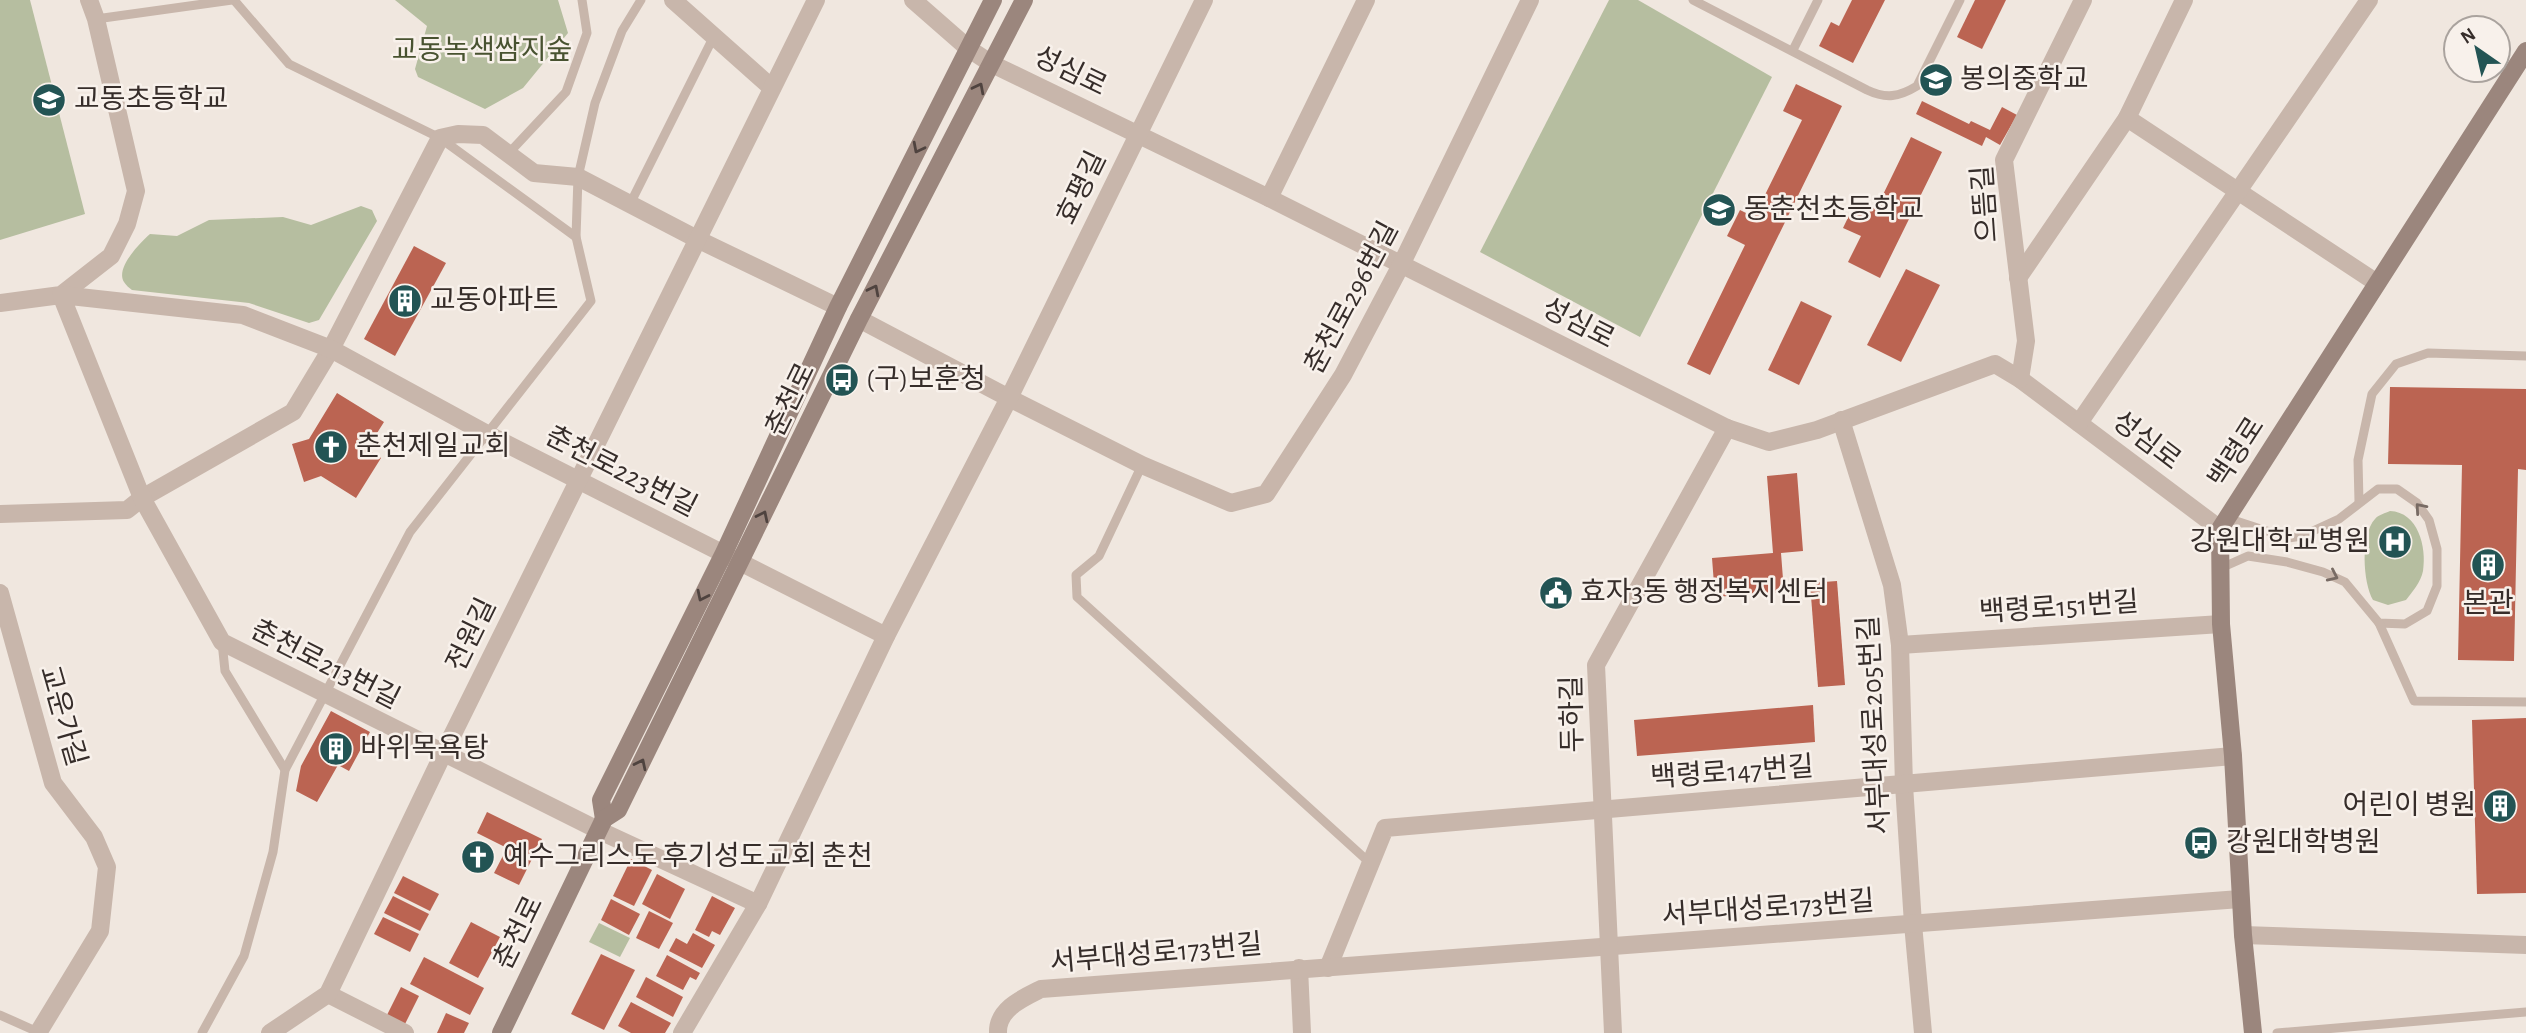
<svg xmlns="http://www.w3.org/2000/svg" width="2526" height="1033" viewBox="0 0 2526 1033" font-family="'Alegreya Sans','Noto Sans KR',sans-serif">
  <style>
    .green { fill: #b6bea0 }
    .building { fill: #bb6452 }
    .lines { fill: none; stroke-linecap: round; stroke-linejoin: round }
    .lane { stroke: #c8b6ab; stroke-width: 9 }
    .street { stroke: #c8b6ab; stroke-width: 18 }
    .secondary { stroke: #9b867d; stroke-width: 18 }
    .oneway { stroke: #4f433f }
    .oneway2 { stroke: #786b64 }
    .labels { text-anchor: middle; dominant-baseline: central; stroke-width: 5; stroke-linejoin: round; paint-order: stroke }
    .park-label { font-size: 28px; fill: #485230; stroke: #f8f1eb }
    .street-label { font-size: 28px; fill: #362d2a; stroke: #f8f1eb }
    .poi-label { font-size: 28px; fill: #362d2a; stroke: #f8f1eb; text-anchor: start }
  </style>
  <rect width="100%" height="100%" fill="#f0e7df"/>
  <g class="green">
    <polygon points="0,0 30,0 85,214 0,240"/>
    <polygon points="395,0 558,0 568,33 523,88 485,109 418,77 415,69 427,26"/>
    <polygon points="1609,0 1638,0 1772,77 1640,337 1480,252"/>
    <path d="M 361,206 L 372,210 L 377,221 L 319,320 L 309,323 L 249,303 L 132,290 C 129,288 126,285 124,282 C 115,268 140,243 150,234 L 177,236 L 209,220 L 283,217 L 311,225 Z"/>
    <path d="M 2390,511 C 2418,512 2427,547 2423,571 C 2421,582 2412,592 2406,600 L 2388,605 L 2373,600 C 2363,583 2360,535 2375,519 C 2378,515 2386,513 2390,511 Z"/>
    <polygon points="599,923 630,938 620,957 589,942"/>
  </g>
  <g class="building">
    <polygon points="1852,0 1885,0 1853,63 1819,46 1831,22 1839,26"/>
    <polygon points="1975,0 2006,0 1982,49 1957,37"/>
    <polygon points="1796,84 1842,106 1710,375 1687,364 1745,245 1727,236 1740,210 1754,217 1802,120 1783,111"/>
    <polygon points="1922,101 1969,124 1971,121 1990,130 2002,107 2017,115 2000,145 1986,137 1982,146 1916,114"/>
    <polygon points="1911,137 1942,152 1880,278 1848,262 1861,236 1843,228 1857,199 1876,209"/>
    <polygon points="414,246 446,263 395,356 364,339"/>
    <polygon points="1906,269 1940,285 1901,362 1867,345"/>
    <polygon points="1801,301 1832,316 1799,385 1768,370"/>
    <polygon points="2390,387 2526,389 2526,470 2518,469 2514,661 2458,660 2462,465 2388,464"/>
    <polygon points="337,393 384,422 367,449 381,458 356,498 321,476 304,482 292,444 309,439"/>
    <polygon points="1797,473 1803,551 1781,553 1784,592 1715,597 1712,558 1773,553 1767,476"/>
    <polygon points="1837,581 1845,685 1818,687 1810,583"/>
    <polygon points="1813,705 1815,742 1637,756 1634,720"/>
    <polygon points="331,711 370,732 349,771 338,765 317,802 296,791 301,766"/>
    <polygon points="2526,718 2526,893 2477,894 2472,720"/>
    <polygon points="487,812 542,839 519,885 494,873 507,848 477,833"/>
    <polygon points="631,859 652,870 634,906 613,896"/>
    <polygon points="657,874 685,889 670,919 642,904"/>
    <polygon points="403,876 439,894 430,911 394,893"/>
    <polygon points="393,896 429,914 420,931 384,913"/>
    <polygon points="712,896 735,908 720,935 712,931 709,937 695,930"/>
    <polygon points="611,899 640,914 629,935 601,920"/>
    <polygon points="649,911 673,923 659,949 636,938"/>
    <polygon points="383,917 419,934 410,952 374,934"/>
    <polygon points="471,922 500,937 478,978 449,963"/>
    <polygon points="693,933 715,945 702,968 669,951 676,938 687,944"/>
    <polygon points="601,954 635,970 604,1030 571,1014"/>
    <polygon points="667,955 700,973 696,980 690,977 683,990 656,976"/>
    <polygon points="424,957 484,988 470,1015 410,984"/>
    <polygon points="646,977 683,997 673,1017 636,997"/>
    <polygon points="401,987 419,996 405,1024 387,1015"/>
    <polygon points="631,1002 671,1023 665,1033 631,1033 618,1026"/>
    <polygon points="446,1013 469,1023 464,1033 437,1033"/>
  </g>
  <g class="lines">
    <g class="lane">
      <polyline points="234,0 289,64 440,138 576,237"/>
      <path d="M 1693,0 L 1867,90 C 1886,99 1899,97 1917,86 L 1960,0"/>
      <polyline points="96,19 232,0"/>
      <polyline points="1793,50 1818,0"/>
      <polyline points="508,154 566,92 587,33 582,0"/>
      <polyline points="630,204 714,36"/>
      <polyline points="1142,465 1099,556 1076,575 1077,597 1370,863"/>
      <polyline points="2359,502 2358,460 2372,394 2396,364 2428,353 2526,356"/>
      <polyline points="2221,568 2248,556 2287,562 2323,572 2345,582 2379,623 2405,624 2427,611 2437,586 2437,549 2429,520 2417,503 2397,489 2378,489 2339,519 2302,536 2288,538 2227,518"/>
      <polyline points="2379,623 2414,701 2526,702"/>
      <polyline points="222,642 225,671 285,770"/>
      <polyline points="0,1015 38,1032"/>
      <polyline points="202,1033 244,956 273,852 285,770 410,532 591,301 576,237 578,177 595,103 622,31 641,0"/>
      <polyline points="2277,1033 2526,1012"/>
    </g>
    <g class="street">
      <polyline points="673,0 772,88"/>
      <polyline points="913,0 969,49 992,64 1269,198 1727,428 1769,442 1817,430 1995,364 2020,379 2220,529"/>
      <polyline points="2127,118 2377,283"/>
      <polyline points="1269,198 1366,0"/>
      <polyline points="2018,278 2127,118 2184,0"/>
      <polyline points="0,303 61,295 111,256 127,224 136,191 96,19 89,0"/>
      <polyline points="859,319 1009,398 1142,465 1231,503 1266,494 1343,375 1401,265 1530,0"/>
      <polyline points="2020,379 2026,341 2004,160 2083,0"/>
      <polyline points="1841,420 1892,585 1900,645 1904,785 1913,924 1923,1033"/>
      <polyline points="2079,423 2369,0"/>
      <polyline points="0,514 127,510 142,498 293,412 331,349 440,138 458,134 483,135 534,173 578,177 697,239 838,307"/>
      <polyline points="0,593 53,783 94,837 107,867 100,931 38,1033"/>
      <polyline points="1900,645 2221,624"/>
      <polyline points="758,904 598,830 222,642 142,498 61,295 243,315 331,349 487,434 886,636"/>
      <polyline points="2243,935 2526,945"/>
      <polyline points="1299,968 1302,1033"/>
      <polyline points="1328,968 1385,828 2233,756"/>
      <polyline points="328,994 405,1033"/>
      <polyline points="270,1033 328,994 443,754 816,0"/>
      <polyline points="682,1033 758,904 886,636 1009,398 1204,0"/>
      <path d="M 998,1033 C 997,1009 1023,998 1041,989 L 2240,899"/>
      <polyline points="1613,1033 1596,665 1727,428"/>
    </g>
    <g class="secondary">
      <polyline points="604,819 601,800 724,553 838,307 993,0"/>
      <polyline points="501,1033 604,819 618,810 859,319 1024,0"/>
      <polyline points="2253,1033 2243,935 2233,756 2221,624 2220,529 2526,51"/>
    </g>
  </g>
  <defs><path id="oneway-chevron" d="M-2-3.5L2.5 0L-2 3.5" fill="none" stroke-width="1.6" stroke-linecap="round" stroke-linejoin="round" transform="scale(1.75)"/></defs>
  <g class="oneway">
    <use href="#oneway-chevron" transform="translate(979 88) rotate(-63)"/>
    <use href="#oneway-chevron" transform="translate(918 148) rotate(117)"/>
    <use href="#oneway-chevron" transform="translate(874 290) rotate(-63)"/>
    <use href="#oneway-chevron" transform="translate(763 516) rotate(-64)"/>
    <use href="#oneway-chevron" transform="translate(702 596) rotate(116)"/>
    <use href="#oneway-chevron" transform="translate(641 764) rotate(-64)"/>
  </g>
  <g class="oneway2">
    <use href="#oneway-chevron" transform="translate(2420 508) rotate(-131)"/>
    <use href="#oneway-chevron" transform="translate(2333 576) rotate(25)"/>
  </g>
  <defs>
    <g id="school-disc" transform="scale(1.75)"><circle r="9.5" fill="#235454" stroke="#f8f1eb"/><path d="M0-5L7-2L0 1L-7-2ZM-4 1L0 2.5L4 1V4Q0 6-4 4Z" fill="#fff"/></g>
    <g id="building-disc" transform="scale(1.75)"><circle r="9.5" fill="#235454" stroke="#f8f1eb"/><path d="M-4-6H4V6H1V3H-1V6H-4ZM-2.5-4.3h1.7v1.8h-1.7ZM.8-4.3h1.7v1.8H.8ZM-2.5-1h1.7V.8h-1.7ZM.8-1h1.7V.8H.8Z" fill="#fff"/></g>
    <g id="bus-disc" transform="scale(1.75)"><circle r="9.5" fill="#235454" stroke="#f8f1eb"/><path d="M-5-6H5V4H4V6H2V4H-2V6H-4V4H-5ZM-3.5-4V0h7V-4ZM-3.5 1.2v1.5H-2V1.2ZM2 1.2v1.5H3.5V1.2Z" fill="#fff"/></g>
    <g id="church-disc" transform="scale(1.75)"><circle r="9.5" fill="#235454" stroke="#f8f1eb"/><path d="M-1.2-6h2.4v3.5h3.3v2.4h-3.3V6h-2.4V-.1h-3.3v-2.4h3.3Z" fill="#fff"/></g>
    <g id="hospital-disc" transform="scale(1.75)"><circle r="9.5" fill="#235454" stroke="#f8f1eb"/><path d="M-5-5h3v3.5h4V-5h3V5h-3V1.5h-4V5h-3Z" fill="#fff"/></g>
    <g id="civic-disc" transform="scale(1.75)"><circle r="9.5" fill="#235454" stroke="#f8f1eb"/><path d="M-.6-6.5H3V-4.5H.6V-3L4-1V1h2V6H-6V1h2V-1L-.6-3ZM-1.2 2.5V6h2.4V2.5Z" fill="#fff"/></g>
  </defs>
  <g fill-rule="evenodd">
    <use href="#school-disc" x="1936" y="80"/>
    <use href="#school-disc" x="49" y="100"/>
    <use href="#school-disc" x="1719" y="210"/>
    <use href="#building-disc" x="405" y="301"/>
    <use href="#bus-disc" x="842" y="380"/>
    <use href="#church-disc" x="331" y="447"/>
    <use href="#hospital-disc" x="2395" y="542"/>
    <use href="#building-disc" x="2488" y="565"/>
    <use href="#civic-disc" x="1556" y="593"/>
    <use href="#building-disc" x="336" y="749"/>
    <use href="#building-disc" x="2500" y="806"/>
    <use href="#bus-disc" x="2201" y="843"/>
    <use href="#church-disc" x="478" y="857"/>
  </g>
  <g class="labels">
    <g class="park-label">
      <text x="482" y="51">교동녹색쌈지숲</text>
    </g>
    <g class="street-label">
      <text transform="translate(1070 72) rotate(26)">성심로</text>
      <text transform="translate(1082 188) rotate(-64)">효평길</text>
      <text transform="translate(1986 204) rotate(-94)">으뜸길</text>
      <text transform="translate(1352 298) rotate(-62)">춘천로296번길</text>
      <text transform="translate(1578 324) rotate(27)">성심로</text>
      <text transform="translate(791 400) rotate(-64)">춘천로</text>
      <text transform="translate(2146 441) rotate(37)">성심로</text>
      <text transform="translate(2237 453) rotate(-57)">백령로</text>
      <text transform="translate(621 472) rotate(27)">춘천로223번길</text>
      <text transform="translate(2059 608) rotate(-4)">백령로151번길</text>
      <text transform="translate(472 635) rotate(-64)">전원길</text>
      <text transform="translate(325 665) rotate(27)">춘천로213번길</text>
      <text transform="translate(1573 714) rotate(-91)">두하길</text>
      <text transform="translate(62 716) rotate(74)">교운가길</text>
      <text transform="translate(1875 725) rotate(-93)">서부대성로205번길</text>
      <text transform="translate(1732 773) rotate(-4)">백령로147번길</text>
      <text transform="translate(1768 909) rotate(-4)">서부대성로173번길</text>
      <text transform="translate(519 933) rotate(-64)">춘천로</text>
      <text transform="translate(1156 954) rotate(-5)">서부대성로173번길</text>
    </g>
    <g class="poi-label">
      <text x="1960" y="80">봉의중학교</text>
      <text x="74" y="100">교동초등학교</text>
      <text x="1744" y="210">동춘천초등학교</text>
      <text x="430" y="301">교동아파트</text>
      <text x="866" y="380">(구)보훈청</text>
      <text x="356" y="447">춘천제일교회</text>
      <text x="2370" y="542" text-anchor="end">강원대학교병원</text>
      <text x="1580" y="593">효자3동 행정복지센터</text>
      <text x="2488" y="604" text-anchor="middle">본관</text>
      <text x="360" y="749">바위목욕탕</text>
      <text x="2476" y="806" text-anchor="end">어린이 병원</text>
      <text x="2226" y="843">강원대학병원</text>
      <text x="503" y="857">예수그리스도 후기성도교회 춘천</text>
    </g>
  </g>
  <g transform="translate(2477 49) rotate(326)"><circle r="33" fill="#f8f1eb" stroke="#aaa39e" stroke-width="2"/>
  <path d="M0-5L12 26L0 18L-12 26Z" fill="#235454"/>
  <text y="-10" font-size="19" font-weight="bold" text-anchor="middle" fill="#362d2a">N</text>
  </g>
</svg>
